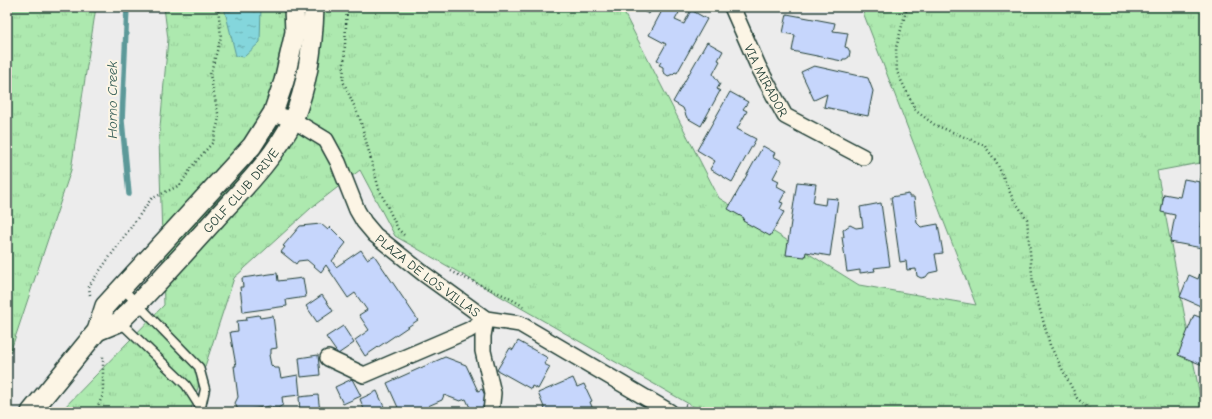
<svg xmlns="http://www.w3.org/2000/svg" width="1212" height="419" viewBox="0 0 1212 419" font-family="'Comic Neue',sans-serif">
  <style>
    .grass { fill: url(#grass-tufts); stroke: #669372 }
    .water { fill: url(#water-ripples); stroke: #5c9999 }
    .lines { fill: none; stroke-linecap: round; stroke-linejoin: round }
    .stream { stroke: #5c9999; stroke-width: 5.5 }
    .building { fill: #c6d6fc; stroke: #1f3d34 }
    .service-casing { stroke: #1f3d34; stroke-width: 11 }
    .minor-casing { stroke: #1f3d34; stroke-width: 18 }
    .tertiary-casing { stroke: #1f3d34; stroke-width: 22 }
    .path { stroke: #1f3d34; stroke-width: 2.5; stroke-dasharray: 1 3; stroke-linecap: butt }
    .service { stroke: #fcf5e5; stroke-width: 8 }
    .minor { stroke: #fcf5e5; stroke-width: 15 }
    .tertiary { stroke: #fcf5e5; stroke-width: 19 }
    .labels { text-anchor: middle; dominant-baseline: central; stroke-width: 4; stroke-linejoin: round; paint-order: stroke }
    .street-label { font-size: 13px; fill: #1f3d34; stroke: #fcf5e5 }
    .water-label { font-size: 14px; font-style: italic; fill: #335c56; stroke: #fcf5e5 }
  </style>
  <defs>
    <pattern id="grass-tufts" width="24" height="20" patternUnits="userSpaceOnUse"><rect width="24" height="20" fill="#ade9af"/><path d="M3 7l-1-3M5 7V3M7 7l1-3M15 17l-1-3M17 17v-4M19 17l1-3" fill="none" stroke="#94c997"/></pattern>
    <pattern id="water-ripples" width="26" height="14" patternUnits="userSpaceOnUse"><rect width="26" height="14" fill="#84d6dc"/><path d="M2 4q2-2 4 0t4 0M15 11q2-2 4 0t4 0" fill="none" stroke="#6bafb3"/></pattern>
  </defs>
  <rect width="100%" height="100%" fill="#ececec"/>
  <filter id="ink" filterUnits="userSpaceOnUse"><feTurbulence type="fractalNoise" baseFrequency=".025" numOctaves="2"/><feDisplacementMap in="SourceGraphic" scale="8" xChannelSelector="R" yChannelSelector="G"/><feConvolveMatrix kernelMatrix="1 2 1 2 8 2 1 2 1" color-interpolation-filters="sRGB"/></filter>
  <g filter="url(#ink)">
    <g class="grass">
      <polygon points="7,7 96,7 71,170 7,362"/>
      <polygon points="164,7 621,7 719,198 859,285 976,305 861,7 1205,7 1205,162 1157,171 1203,412 703,412 395,236 360,170 311,208 234,278 190,412 60,412 164,305 159,138 168,39"/>
    </g>
    <polygon class="water" points="224,7 261,7 260,42 244,57 236,56"/>
    <g class="lines">
      <polyline class="stream" points="127,7 122,121 129,194"/>
    </g>
    <g class="building">
      <polygon points="635,7 653,7 649,14"/>
      <polygon points="664,7 682,7 675,20 684,24 691,10 707,19 677,73 675,72 673,74 668,76 663,72 663,67 659,65 661,62 657,60 666,44 649,35"/>
      <polygon points="787,14 835,23 833,31 848,33 845,47 848,48 850,52 849,57 846,59 843,59 842,61 792,51 795,35 783,33"/>
      <polygon points="707,42 723,51 718,60 720,61 713,74 720,84 717,89 720,91 701,126 687,118 683,108 673,102"/>
      <polygon points="814,66 868,78 873,91 868,116 824,107 827,94 814,100 801,72"/>
      <polygon points="730,92 748,102 743,109 747,111 737,129 756,139 732,182 710,169 715,161 697,150"/>
      <polygon points="763,146 775,153 773,156 782,161 773,178 779,181 777,186 786,191 780,202 783,203 780,209 784,212 770,236 743,221 744,218 728,209"/>
      <polygon points="1202,171 1205,172 1205,209 1201,227 1205,228 1205,232 1202,248 1170,242 1175,215 1161,212 1164,194 1180,197 1184,179 1200,182"/>
      <polygon points="797,182 816,184 813,203 825,205 826,198 838,199 830,256 806,252 805,257 786,255"/>
      <polygon points="909,194 909,197 914,197 917,223 921,227 938,224 943,253 935,254 938,271 929,273 926,277 921,278 917,276 916,269 907,270 906,261 900,262 891,197"/>
      <polygon points="881,203 890,266 874,268 875,271 860,273 860,270 847,272 842,237 844,237 843,230 850,225 856,228 863,227 860,207"/>
      <polygon points="321,224 328,230 330,227 346,243 332,261 336,267 361,250 367,259 374,255 418,320 365,356 355,340 369,330 359,315 367,310 355,293 348,298 326,265 321,272 307,260 298,261 296,264 281,252 285,247 283,246 300,226"/>
      <polygon points="1202,268 1205,269 1205,308 1180,297 1189,275 1198,279"/>
      <polygon points="277,273 278,281 303,278 306,297 286,300 287,306 243,312 240,287 243,287 242,278"/>
      <polygon points="322,295 333,311 317,322 306,306"/>
      <polygon points="259,315 260,318 273,316 277,348 271,349 271,354 269,355 271,365 274,368 279,368 281,378 298,375 300,395 282,397 283,405 278,408 273,408 270,406 241,411 237,408 235,403 238,397 234,366 236,366 230,332 238,331 237,321 247,320 246,317"/>
      <polygon points="1194,315 1205,319 1205,366 1178,355"/>
      <polygon points="343,326 354,343 338,354 326,337"/>
      <polygon points="518,341 548,358 544,364 550,367 538,389 532,386 531,389 497,370 510,348 513,350"/>
      <polygon points="318,355 320,375 301,377 299,358"/>
      <polygon points="445,357 466,365 478,391 482,389 491,408 483,412 472,412 466,399 460,401 444,395 442,400 428,406 431,412 400,412 387,383"/>
      <polygon points="573,378 577,387 584,384 592,401 590,402 594,412 546,412 538,393"/>
      <polygon points="352,379 361,396 343,404 335,387"/>
      <polygon points="377,391 385,409 378,412 365,412 360,399"/>
      <polygon points="318,395 320,412 300,412 299,397"/>
    </g>
    <g class="lines">
      <g class="service-casing">
        <g id="service">
          <polyline points="122,288 199,367 205,389 201,407"/>
          <polyline points="119,321 186,385 202,410"/>
        </g>
      </g>
      <g class="minor-casing">
        <g id="minor">
          <path id="s1" d="M 732,7 L 758,66 L 785,116 L 863,157"/>
          <path id="s2" d="M 273,113 L 293,120 L 326,140 L 338,162 L 357,210 L 364,222 L 375,235 L 424,274 L 486,319 L 520,324 L 670,412"/>
          <polyline points="486,319 483,336 483,351 493,393 491,412"/>
          <polyline points="328,358 364,375 469,330 486,319"/>
        </g>
      </g>
      <g class="tertiary-casing">
        <g id="tertiary">
          <path id="s3" d="M 97,331 L 119,322 L 137,304 C 165,275 192,245 219,215 C 244,188 278,153 293,120 C 308,84 313,45 314,7"/>
          <polyline points="31,412 97,331 105,306 252,146 273,113 284,81 295,32 294,7"/>
        </g>
      </g>
      <g class="path">
        <polyline points="347,7 343,81 360,119 379,189 398,229 406,237"/>
        <polyline points="905,7 906,11 896,48 897,72 916,111 935,125 984,145 996,161 1012,197 1027,219 1033,285 1050,345 1077,398 1092,412"/>
        <path d="M 451,271 C 475,284 502,292 524,307"/>
        <polyline points="90,295 89,286 151,199 180,185 194,164 213,142 219,118 210,75 221,37 218,7"/>
        <polyline points="685,405 697,412"/>
        <polyline points="95,412 103,395 103,354"/>
      </g>
      <use href="#service" class="service"/>
      <use href="#minor" class="minor"/>
      <use href="#tertiary" class="tertiary"/>
    </g>
  </g>
  <g class="labels">
    <g class="street-label">
      <text stroke="none"><textPath href="#s1" startOffset="81">VIA MIRADOR</textPath></text>
      <text stroke="none"><textPath href="#s3" startOffset="203">GOLF CLUB DRIVE</textPath></text>
      <text stroke="none"><textPath href="#s2" startOffset="234">PLAZA DE LOS VILLAS</textPath></text>
    </g>
    <g class="water-label">
      <text transform="translate(112 100) rotate(-90)">Horno Creek</text>
    </g>
  </g>
  <rect width="1212" height="419" fill="none" stroke="#fcf5e5" stroke-width="24"/>
  <rect x="12" y="12" width="1188" height="395" fill="none" stroke="#1f3d34" stroke-width="1.5" filter="url(#ink)"/>
</svg>
